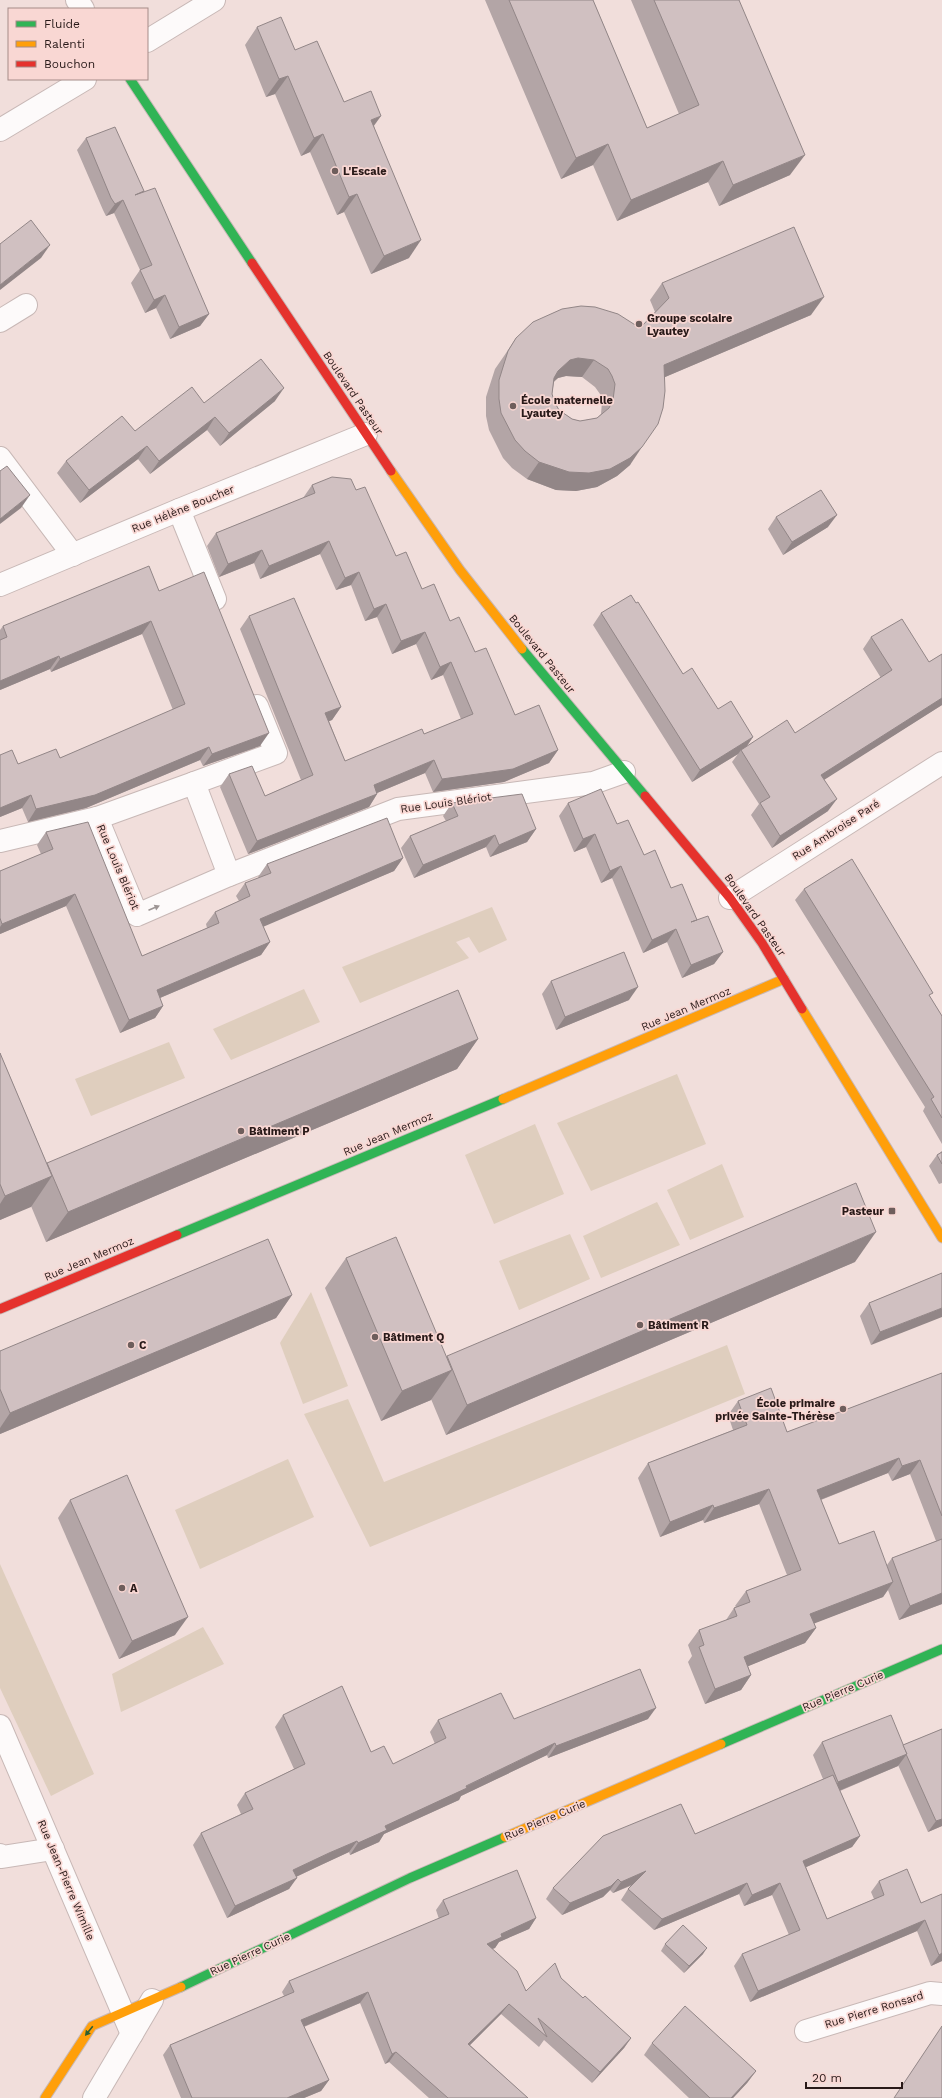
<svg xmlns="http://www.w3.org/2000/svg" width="942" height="2098" viewBox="0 0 942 2098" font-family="'Work Sans',sans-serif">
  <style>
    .green { fill: #dfcebe }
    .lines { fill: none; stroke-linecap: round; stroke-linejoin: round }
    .street-casing { stroke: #c8b8b6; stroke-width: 24 }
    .fast-casing { stroke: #c8b8b6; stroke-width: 11 }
    .slow-casing { stroke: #c8b8b6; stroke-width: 11 }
    .jam-casing { stroke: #c8b8b6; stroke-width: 11 }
    .street { stroke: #fdfafa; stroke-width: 22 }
    .fast { stroke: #30b455; stroke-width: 9 }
    .slow { stroke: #ff9f0a; stroke-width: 9 }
    .jam { stroke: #e5322d; stroke-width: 9 }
    .wall { fill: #b3a5a6; fill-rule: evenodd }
    .shaded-wall { fill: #928687 }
    .building { fill: #d0c0c1; stroke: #928687; fill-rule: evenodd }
    .oneway { fill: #9d9594 }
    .oneway2 { fill: #2c5f33 }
    .poi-dot { fill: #6e5e5c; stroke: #f9d7d3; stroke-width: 1.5 }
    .labels { text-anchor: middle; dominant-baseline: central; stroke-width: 3.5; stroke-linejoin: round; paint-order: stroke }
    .poi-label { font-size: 11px; font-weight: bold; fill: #281918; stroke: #f9d7d3; text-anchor: start }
    .street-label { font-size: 11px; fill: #281918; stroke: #f9d7d3 }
  </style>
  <rect width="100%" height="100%" fill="#f1dedb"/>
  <g class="green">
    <polygon points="492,907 507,940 479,953 469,937 456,942 469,958 360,1003 342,967"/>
    <polygon points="304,989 320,1022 231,1060 213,1029"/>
    <polygon points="169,1042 185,1078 91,1116 75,1079"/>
    <polygon points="677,1074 706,1144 591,1191 557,1123"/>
    <polygon points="535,1124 564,1194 494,1224 465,1155"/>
    <polygon points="722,1164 744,1217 690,1240 667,1190"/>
    <polygon points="657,1202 680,1245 601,1278 583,1236"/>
    <polygon points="570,1234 590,1279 519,1310 499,1261"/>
    <polygon points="311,1292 348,1386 303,1404 280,1343"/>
    <polygon points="727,1345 745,1394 370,1547 304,1414 348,1399 384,1482"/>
    <polygon points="288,1459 314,1517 200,1569 175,1510"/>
    <polygon points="0,1564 94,1774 51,1796 0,1688"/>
    <polygon points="203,1627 224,1664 121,1712 112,1674"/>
  </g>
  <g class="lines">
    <g class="street-casing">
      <g id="street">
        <polyline points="77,0 83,9"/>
        <polyline points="147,41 214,0"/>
        <polyline points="0,130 85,79"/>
        <polyline points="0,321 26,305"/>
        <polyline points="0,458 73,555"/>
        <polyline points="179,510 215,599"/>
        <polyline points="0,585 179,510 366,434"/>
        <polyline points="194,783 276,753 257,706"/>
        <polyline points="97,818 137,915 229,875 398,809 593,783 624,772"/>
        <polyline points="0,841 97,818 194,783 229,875"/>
        <polyline points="730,898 942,763"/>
        <polyline points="0,1726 132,2034"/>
        <polyline points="0,1855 2,1857 53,1849"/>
        <polyline points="806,2031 930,1993 942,1994"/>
        <polyline points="94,2098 152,2000"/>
      </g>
    </g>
    <g class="fast-casing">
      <g id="fast">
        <polyline points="130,79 252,263"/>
        <polyline points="522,649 645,796"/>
        <polyline points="177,1235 503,1099"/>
        <polyline points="721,1744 942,1649"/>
        <polyline points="181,1987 410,1878 505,1837"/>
      </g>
    </g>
    <g class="slow-casing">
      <g id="slow">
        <polyline points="391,471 460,570 522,649"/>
        <polyline points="802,1009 942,1238"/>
        <polyline points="503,1099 784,979"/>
        <polyline points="505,1837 721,1744"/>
        <polyline points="45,2098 92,2026 181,1987"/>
      </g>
    </g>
    <g class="jam-casing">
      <g id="jam">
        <polyline points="252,263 391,471"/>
        <polyline points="645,796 730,898 762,943 802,1009"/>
        <polyline points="0,1309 177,1235"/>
      </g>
    </g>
    <use href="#street" class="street"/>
    <use href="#fast" class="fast"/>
    <use href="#slow" class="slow"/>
    <use href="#jam" class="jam"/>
  </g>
  <g class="wall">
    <polygon points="485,0 593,0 647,128 679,114 631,0 739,0 790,175 719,206 708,182 617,221 593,165 561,179"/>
    <polygon points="257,27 295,50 344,102 374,126 409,258 371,274 344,212 337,215 310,152 301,156 275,94 266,97 245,45"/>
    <polygon points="86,138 144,191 209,314 200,326 170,339 156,308 145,313 131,283 140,270 114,213 106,216 103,210 77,150"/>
    <path d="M 662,283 L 811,315 L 665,377 L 630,465 L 617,476 L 597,487 L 576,491 L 556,490 L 527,479 L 512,468 L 503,458 L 489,430 L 486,416 L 486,397 L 495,369 L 504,356 L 516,338 L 640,328 L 655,312 L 650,300 ZM 566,376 L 582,377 L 595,387 L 600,394 L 602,402 L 601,414 L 597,418 L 580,421 L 572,419 L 559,410 L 555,403 L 552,394 L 554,382 L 558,378 Z"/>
    <polygon points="275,401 220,446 207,430 150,474 138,459 80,503 57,473 66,461 204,403"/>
    <polygon points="312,485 356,490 396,556 422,589 450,621 475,652 515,715 558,750 549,763 504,782 433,792 425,773 377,793 377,794 369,807 248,854 220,787 229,774 265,796 301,780 240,629 249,616 341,707 332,720 329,721 345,761 424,734 461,719 443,675 431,680 416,644 392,654 377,617 365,621 351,585 336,590 320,554 260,579 254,563 219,577 207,546 216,533 303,498"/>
    <polygon points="776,517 828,527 783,555 768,529"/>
    <polygon points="159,591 260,746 203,766 200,760 86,808 28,822 22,808 0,817 0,755 18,764 60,758 173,710 142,634 51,672 50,669 0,690 0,630 3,626"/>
    <polygon points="636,603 683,674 718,709 753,737 747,746 795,733 881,678 863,649 871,637 929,662 942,654 942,705 824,779 828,811 772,848 751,815 759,804 732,762 738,754 692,782 593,625 601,613"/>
    <polygon points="452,803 536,829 527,842 490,857 486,847 414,878 401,848 410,836 446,821 443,816"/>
    <polygon points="568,803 617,824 723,952 714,964 682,978 667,942 643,953 612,878 601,883 586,847 574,852 559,816"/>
    <polygon points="46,832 142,956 207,928 206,924 215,912 239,901 236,896 245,883 259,878 258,877 267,864 403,858 394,871 263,926 270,942 261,955 160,998 163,1006 155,1018 120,1033 66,906 0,934 0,871 41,854 37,845"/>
    <polygon points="804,889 930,997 942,1016 942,1144 923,1111 925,1107 795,900"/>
    <polygon points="551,981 629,1000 556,1030 542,994"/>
    <polygon points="478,1039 457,1069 46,1242 31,1206 0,1220 0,1053 47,1164 47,1163"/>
    <polygon points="942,1151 942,1183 939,1184 929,1166 937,1155"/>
    <polygon points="346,1258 446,1357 447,1356 855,1262 446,1435 431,1399 431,1400 381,1421 325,1288"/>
    <polygon points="942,1273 871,1345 860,1316 869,1303"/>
    <polygon points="292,1295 276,1318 0,1434 0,1351"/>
    <path d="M 942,1373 L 942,1604 L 899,1620 L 888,1590 L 883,1597 L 814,1623 L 816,1628 L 805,1643 L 748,1666 L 751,1675 L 741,1690 L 705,1704 L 688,1662 L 692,1656 L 688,1645 L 699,1630 L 726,1620 L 734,1608 L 736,1607 L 735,1606 L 746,1591 L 787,1575 L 759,1504 L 704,1523 L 703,1520 L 660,1537 L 638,1478 L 648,1463 L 733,1430 L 728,1415 L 738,1401 L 787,1432 ZM 888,1473 L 892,1481 L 910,1474 L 936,1541 L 892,1558 L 887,1565 L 839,1544 L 821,1500 Z"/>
    <polygon points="70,1500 175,1635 119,1659 58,1518"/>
    <polygon points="283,1715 371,1752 393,1764 435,1744 430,1732 438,1720 514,1719 648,1719 548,1758 547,1755 461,1796 459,1800 384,1834 379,1842 350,1855 349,1852 321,1865 296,1877 289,1889 227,1918 193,1845 201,1833 241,1814 237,1805 245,1793 294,1769 275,1727"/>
    <polygon points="942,1729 942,1826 928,1832 898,1765 898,1766 840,1791 860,1836 852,1847 806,1867 827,1919 874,1899 871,1892 879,1881 921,1903 942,1894 942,1961 931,1966 917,1931 750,2002 734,1966 742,1954 789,1935 772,1895 744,1906 739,1894 654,1930 621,1900 628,1889 633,1885 613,1893 610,1890 603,1897 562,1915 546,1899 553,1888 695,1834 823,1779 813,1755 822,1742 903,1745"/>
    <polygon points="443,1900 536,1918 529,1929 499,1942 495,1948 492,1949 526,1991 561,1978 583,1998 631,2038 624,2048 592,2083 544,2040 539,2047 501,2014 470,2045 528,2098 429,2098 389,2062 385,2064 360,2003 304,2027 329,2080 321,2091 304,2098 181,2098 163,2055 170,2045 284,1996 282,1992 289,1981 439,1919 436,1910"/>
    <polygon points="665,1944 703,1954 684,1973 661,1951"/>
    <polygon points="652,2043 756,2071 747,2083 733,2098 689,2098 644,2055"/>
  </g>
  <g class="shaded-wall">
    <polygon points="288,76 275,94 266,97 279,79"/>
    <polygon points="381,116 368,134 371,120"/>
    <polygon points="323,134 310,152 301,156 314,138"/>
    <polygon points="608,144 593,165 561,179 576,158"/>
    <polygon points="805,155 790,175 719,206 733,185"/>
    <polygon points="723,161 708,182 617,221 631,200"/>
    <polygon points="357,194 344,212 337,215 349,197"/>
    <polygon points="123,200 114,213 106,216 115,204"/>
    <polygon points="421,240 409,258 371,274 384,256"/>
    <polygon points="50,245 41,258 0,290 0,285"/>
    <polygon points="165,295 156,308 145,313 154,300"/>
    <polygon points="824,297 811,315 651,383 664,365"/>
    <polygon points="209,314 200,326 170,339 179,327"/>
    <polygon points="578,358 594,360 582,377 566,376 558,378 545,388 558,371 570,360"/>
    <polygon points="284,388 275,401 220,446 229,433"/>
    <polygon points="215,417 207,430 150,474 159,461"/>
    <polygon points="147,446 138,459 80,503 89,490"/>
    <polygon points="642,447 630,465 617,476 597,487 576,491 556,490 527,479 539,462"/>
    <polygon points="30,495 21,508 0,524 0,519"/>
    <polygon points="837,515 828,527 783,555 792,542"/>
    <polygon points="329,541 320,554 260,579 269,566"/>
    <polygon points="262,550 254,563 219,577 228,564"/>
    <polygon points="359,572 351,585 336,590 345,578"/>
    <polygon points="386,604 377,617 365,621 374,609"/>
    <polygon points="151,621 142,634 51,672 60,659"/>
    <polygon points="425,632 416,644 392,654 401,641"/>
    <polygon points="59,656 50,669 0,690 0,681"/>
    <polygon points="451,662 443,675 431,680 440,667"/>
    <polygon points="942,698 942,705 813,787 821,775"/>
    <polygon points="341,707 332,720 317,726 325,713"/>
    <polygon points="269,733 260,746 203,766 212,754"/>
    <polygon points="753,737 744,750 741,750 738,754 692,782 700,770"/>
    <polygon points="209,747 200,760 86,808 28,822 36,809"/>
    <polygon points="558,750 549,763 504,782 433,792 442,779"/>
    <polygon points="434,760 425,773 365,798 374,785"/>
    <polygon points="377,794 369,807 248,854 257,841"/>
    <polygon points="31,795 22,808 0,817 0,808"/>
    <polygon points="837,799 828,811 772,848 780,836"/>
    <polygon points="536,829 527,842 490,857 499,845"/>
    <polygon points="595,834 586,847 574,852 583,839"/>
    <polygon points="495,835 486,847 414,878 423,865"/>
    <polygon points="403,858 394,871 251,932 260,919"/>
    <polygon points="621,866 612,878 601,883 610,871"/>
    <polygon points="75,894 66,906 0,934 0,927 2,924"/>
    <polygon points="676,929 667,942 643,953 652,940"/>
    <polygon points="270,942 261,955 148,1003 157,990"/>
    <polygon points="723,952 714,964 682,978 691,965"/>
    <polygon points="638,987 629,1000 556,1030 565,1017"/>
    <polygon points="163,1006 155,1018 120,1033 129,1020"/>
    <polygon points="478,1039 457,1069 46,1242 68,1212"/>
    <polygon points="52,1176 31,1207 0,1220 0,1204 5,1196"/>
    <polygon points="876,1232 855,1262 446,1435 467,1405"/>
    <polygon points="292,1295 276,1318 0,1434 0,1428 10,1413"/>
    <polygon points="942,1308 942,1317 871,1345 880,1332"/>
    <polygon points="452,1370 431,1400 381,1421 402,1391"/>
    <polygon points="899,1458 888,1473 807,1505 817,1490"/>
    <polygon points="920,1460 910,1474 892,1481 902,1466"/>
    <polygon points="769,1489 759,1504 704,1523 714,1508"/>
    <polygon points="713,1505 703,1520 660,1537 670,1522"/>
    <polygon points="893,1582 883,1597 800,1629 810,1614"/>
    <polygon points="942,1593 942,1604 899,1620 910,1606"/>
    <polygon points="188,1617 175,1635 119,1659 132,1641"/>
    <polygon points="816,1628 805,1643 734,1672 744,1657"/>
    <polygon points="751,1675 741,1690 705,1704 715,1689"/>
    <polygon points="656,1708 648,1719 548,1758 556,1746"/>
    <polygon points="555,1743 547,1755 461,1796 459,1800 384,1834 379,1842 350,1855 358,1843 385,1826"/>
    <polygon points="907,1754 898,1766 829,1795 838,1782"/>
    <polygon points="942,1819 942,1826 928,1832 936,1821"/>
    <polygon points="860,1836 852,1847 795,1872 803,1861"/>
    <polygon points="357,1841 349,1852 321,1865 285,1882 293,1870 329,1853"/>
    <polygon points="646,1871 638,1882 613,1893 621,1882"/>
    <polygon points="297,1878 289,1889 227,1918 235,1906"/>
    <polygon points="618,1879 610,1890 603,1897 562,1915 570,1903"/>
    <polygon points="747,1883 739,1894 654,1930 662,1919"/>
    <polygon points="780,1883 772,1895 744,1906 752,1895"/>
    <polygon points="536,1918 529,1929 499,1942 495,1948 479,1954 487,1944 501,1934"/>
    <polygon points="925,1920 917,1931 750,2002 758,1991"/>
    <polygon points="707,1948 703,1954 684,1973 689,1966"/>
    <polygon points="942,1953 942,1961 931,1966 939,1955"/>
    <polygon points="368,1992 360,2003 293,2031 301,2020"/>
    <polygon points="509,2004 501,2014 461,2054 468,2044"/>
    <polygon points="631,2038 624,2048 592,2083 600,2072"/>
    <polygon points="396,2052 389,2062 385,2064 392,2054"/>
    <polygon points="756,2071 747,2083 733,2098 731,2098"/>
    <polygon points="329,2080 321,2091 304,2098 287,2098"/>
  </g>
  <g class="building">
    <polygon points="509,0 593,0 647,128 699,105 654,0 739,0 805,155 733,185 723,161 631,200 608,144 576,158"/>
    <polygon points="281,17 295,50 317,41 344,102 371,91 381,116 371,120 421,240 384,256 357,194 349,197 323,134 314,138 288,76 279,79 257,27"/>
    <polygon points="115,127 144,191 135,195 155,188 209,314 179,327 165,295 154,300 140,270 152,265 123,200 115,204 111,198 86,138"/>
    <polygon points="31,220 50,245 0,285 0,244"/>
    <path d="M 794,227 L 824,297 L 664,365 L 665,391 L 663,408 L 658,424 L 642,447 L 630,458 L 610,469 L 589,473 L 569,472 L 539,462 L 525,451 L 515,440 L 501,413 L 499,399 L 499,380 L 508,351 L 516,338 L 533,322 L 562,309 L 581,306 L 595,307 L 618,314 L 640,328 L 669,298 L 662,283 ZM 578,358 L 594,360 L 608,369 L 612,376 L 615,384 L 613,400 L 609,408 L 597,418 L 580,421 L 572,419 L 559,410 L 555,403 L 552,394 L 554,378 L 558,371 L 570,360 Z"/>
    <polygon points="261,359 284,388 229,433 215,417 159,461 147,446 89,490 66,461 122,416 135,431 192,387 204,403"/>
    <polygon points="7,466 30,495 0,519 0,471"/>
    <polygon points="332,477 351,479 356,490 365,487 396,556 406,552 422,589 434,584 450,621 459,617 475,652 486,648 515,715 539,705 558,750 513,769 442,779 434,760 374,785 377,794 257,841 229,774 252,766 265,796 313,775 249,616 294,598 341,707 325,713 345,761 422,729 424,734 473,714 451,662 440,667 425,632 401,641 386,604 374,609 359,572 345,578 329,541 269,566 262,550 228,564 216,533 315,493 312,485"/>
    <polygon points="821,490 837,515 792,542 776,517"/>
    <polygon points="149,566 159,591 204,572 269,733 212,754 209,747 95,795 36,809 31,795 0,808 0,755 12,750 18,764 56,749 60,758 185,704 151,621 60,659 59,656 0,681 0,640 7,637 3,626"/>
    <polygon points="631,595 636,603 638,602 683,674 692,668 718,709 731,701 753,737 700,770 601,613"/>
    <polygon points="902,619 929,662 942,654 942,698 821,775 837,799 780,836 760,803 770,797 741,750 787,720 795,733 892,670 871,637"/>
    <polygon points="601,789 617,824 628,820 644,855 655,850 671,888 682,884 697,920 691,922 708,916 723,952 691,965 676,929 652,940 621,866 610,871 595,834 583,839 568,803"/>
    <polygon points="522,794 536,829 499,845 495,835 423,865 410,836 458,816 452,803"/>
    <polygon points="387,818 403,858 260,919 270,942 157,990 163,1006 129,1020 75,894 2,924 0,918 0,871 53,849 46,832 88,822 142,956 219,923 215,912 250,896 245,883 271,873 267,864"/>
    <polygon points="852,859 933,993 929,995 942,1016 942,1118 931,1099 934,1097 804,889"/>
    <polygon points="624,952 638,987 565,1017 551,981"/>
    <polygon points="458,990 478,1039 68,1212 47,1163"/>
    <polygon points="0,1053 52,1176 5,1196 0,1184"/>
    <polygon points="942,1152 942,1164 937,1155"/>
    <polygon points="856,1183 876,1232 467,1405 447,1356"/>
    <polygon points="396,1237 452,1370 402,1391 346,1258"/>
    <polygon points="268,1239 292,1295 10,1413 0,1389 0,1351"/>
    <polygon points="942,1273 942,1308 880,1332 869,1303"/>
    <polygon points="942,1373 942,1516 920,1460 902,1466 899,1458 817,1490 839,1544 874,1531 893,1582 810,1614 816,1628 744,1657 751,1675 715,1689 699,1647 704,1645 699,1630 737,1616 734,1608 750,1602 746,1591 801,1570 769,1489 714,1508 713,1505 670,1522 648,1463 747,1425 738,1401 771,1388 787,1432"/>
    <polygon points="127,1475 188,1617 132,1641 70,1500"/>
    <polygon points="942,1539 942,1593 910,1606 892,1558"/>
    <polygon points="640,1669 656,1708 556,1746 555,1743 466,1786 467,1788 385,1826 387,1830 358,1843 357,1841 329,1853 293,1870 297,1878 235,1906 201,1833 253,1809 245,1793 305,1764 283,1715 342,1686 371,1752 384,1746 393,1764 446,1738 438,1720 501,1693 514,1719"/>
    <polygon points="891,1715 907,1754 838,1782 822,1742"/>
    <polygon points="942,1729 942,1819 936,1821 906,1754 907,1754 903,1745"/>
    <polygon points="833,1775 860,1836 803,1861 827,1919 884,1895 879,1881 907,1869 921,1903 942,1894 942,1953 939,1955 925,1920 758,1991 742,1954 800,1930 780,1883 752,1895 747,1883 662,1919 628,1889 646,1871 621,1882 618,1879 611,1886 570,1903 553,1888 603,1836 681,1804 695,1834"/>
    <polygon points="517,1870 536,1918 501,1934 502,1937 487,1944 517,1971 526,1991 555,1963 561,1978 583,1998 585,1996 631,2038 600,2072 538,2018 547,2037 509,2004 468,2044 528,2098 448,2098 396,2052 392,2054 368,1992 301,2020 329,2080 287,2098 192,2098 170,2045 294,1992 289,1981 449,1914 443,1900"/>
    <polygon points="683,1925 707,1948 689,1966 665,1944"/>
    <polygon points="685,2006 756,2071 731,2098 710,2098 652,2043"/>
    <polygon points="942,2026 942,2098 894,2098"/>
  </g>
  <defs><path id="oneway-solid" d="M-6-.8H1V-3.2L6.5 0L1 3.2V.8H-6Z"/></defs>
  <use class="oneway" href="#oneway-solid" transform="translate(154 908) rotate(-23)"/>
  <use class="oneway2" href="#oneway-solid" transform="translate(89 2031) rotate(129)"/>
  <g class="poi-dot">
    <circle cx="335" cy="171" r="4"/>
    <circle cx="639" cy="324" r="4"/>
    <circle cx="513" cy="406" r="4"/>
    <circle cx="241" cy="1131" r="4"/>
    <rect x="888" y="1207" width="8" height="8" rx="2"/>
    <circle cx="640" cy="1325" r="4"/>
    <circle cx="375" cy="1337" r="4"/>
    <circle cx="131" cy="1345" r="4"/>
    <circle cx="843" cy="1409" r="4"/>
    <circle cx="122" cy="1588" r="4"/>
  </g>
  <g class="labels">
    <g class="poi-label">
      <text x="343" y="171">L'Escale</text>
      <text x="647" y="318">Groupe scolaire<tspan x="647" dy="13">Lyautey</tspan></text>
      <text x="521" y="400">École maternelle<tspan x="521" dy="13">Lyautey</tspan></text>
      <text x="249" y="1131">Bâtiment P</text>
      <text x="884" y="1211" text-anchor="end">Pasteur</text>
      <text x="648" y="1325">Bâtiment R</text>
      <text x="383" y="1337">Bâtiment Q</text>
      <text x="139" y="1345">C</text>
      <text x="835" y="1403" text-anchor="end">École primaire<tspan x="835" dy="13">privée Sainte-Thérèse</tspan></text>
      <text x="130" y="1588">A</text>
    </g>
    <g class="street-label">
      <text transform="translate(353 393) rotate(56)">Boulevard Pasteur</text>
      <text transform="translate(183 509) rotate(-22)">Rue Hélène Boucher</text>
      <text transform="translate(542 654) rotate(51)">Boulevard Pasteur</text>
      <text transform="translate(446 803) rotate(-8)">Rue Louis Blériot</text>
      <text transform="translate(836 830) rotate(-33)">Rue Ambroise Paré</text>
      <text transform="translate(118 867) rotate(67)">Rue Louis Blériot</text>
      <text transform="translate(755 915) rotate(55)">Boulevard Pasteur</text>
      <text transform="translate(686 1009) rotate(-23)">Rue Jean Mermoz</text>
      <text transform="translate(388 1134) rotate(-23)">Rue Jean Mermoz</text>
      <text transform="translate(89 1259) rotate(-23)">Rue Jean Mermoz</text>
      <text transform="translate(843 1691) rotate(-23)">Rue Pierre Curie</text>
      <text transform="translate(545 1820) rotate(-23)">Rue Pierre Curie</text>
      <text transform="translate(66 1880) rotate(67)">Rue Jean-Pierre Wimille</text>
      <text transform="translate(250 1954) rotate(-25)">Rue Pierre Curie</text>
      <text transform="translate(874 2010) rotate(-17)">Rue Pierre Ronsard</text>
    </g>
  </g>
  <rect x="8" y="8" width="140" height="72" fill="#f9d7d3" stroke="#a58b88"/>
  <rect x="16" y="21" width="20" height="6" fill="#30b455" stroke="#a58b88"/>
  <text x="44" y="28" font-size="12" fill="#281918">Fluide</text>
  <rect x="16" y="41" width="20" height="6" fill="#ff9f0a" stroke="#a58b88"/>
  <text x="44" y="48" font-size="12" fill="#281918">Ralenti</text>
  <rect x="16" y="61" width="20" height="6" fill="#e5322d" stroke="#a58b88"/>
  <text x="44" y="68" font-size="12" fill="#281918">Bouchon</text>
  <path d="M806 2082v6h96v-6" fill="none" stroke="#281918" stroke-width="2"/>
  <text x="812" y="2082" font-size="12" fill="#281918" stroke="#f9d7d3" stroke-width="3" paint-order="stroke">20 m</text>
</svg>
